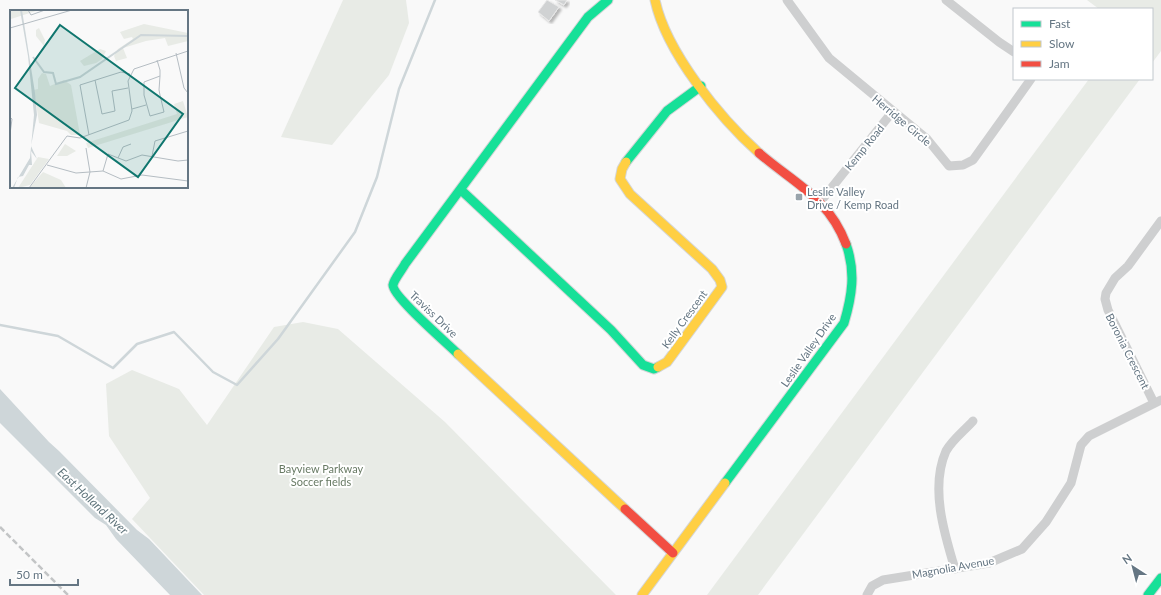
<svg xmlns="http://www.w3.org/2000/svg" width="1161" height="595" viewBox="0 0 1161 595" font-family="Lato,sans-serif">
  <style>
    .green { fill: #e8ebe6 }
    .water { fill: #ced6d9 }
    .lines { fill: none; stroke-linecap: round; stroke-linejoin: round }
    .stream { stroke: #ced6d9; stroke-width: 2.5 }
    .building { fill: #d0d2d3; stroke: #e8e8e8; filter: url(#shadow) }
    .fast-casing { stroke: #d5d6d7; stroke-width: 11 }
    .slow-casing { stroke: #d5d6d7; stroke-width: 11 }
    .jam-casing { stroke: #d5d6d7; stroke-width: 11 }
    .street { stroke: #cecfd0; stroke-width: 9 }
    .fast { stroke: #16e098; stroke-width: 9 }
    .slow { stroke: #ffcf43; stroke-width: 9 }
    .jam { stroke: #f24e42; stroke-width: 9 }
    .rail { stroke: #c3c5c6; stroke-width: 2.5; stroke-dasharray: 6 3; stroke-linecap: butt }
    .poi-dot { fill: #99a4ac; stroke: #fff; stroke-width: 1.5 }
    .labels { text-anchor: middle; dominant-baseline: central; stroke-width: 4; stroke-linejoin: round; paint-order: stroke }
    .street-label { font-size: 11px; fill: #657683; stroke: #fff }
    .poi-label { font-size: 11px; fill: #657683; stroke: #fff; text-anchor: start }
    .park-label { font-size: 11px; fill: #687a64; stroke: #fff }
    .water-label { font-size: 12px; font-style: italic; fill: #60757c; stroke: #fff }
    .inset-river { fill: none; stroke: #ced6d9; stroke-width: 2 }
    .inset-road { fill: none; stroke: #b5bdc3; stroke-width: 1 }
    .view { fill: #0f766e; fill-opacity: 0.15; stroke: #0f766e; stroke-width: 2 }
    .inset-edge { fill: none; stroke: #657683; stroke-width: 2 }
  </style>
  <defs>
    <filter id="shadow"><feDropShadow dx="2.5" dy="2.5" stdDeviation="1" flood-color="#0004"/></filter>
  </defs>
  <rect width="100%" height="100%" fill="#f9f9f9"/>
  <g class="green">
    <polygon points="343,0 406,0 409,23 389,75 332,145 281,137"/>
    <polygon points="1087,0 1161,0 1161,51 1152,63 1152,9 1099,9"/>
    <polygon points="1089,79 1140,79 758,595 707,595"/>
    <polygon points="303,322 338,329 445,422 616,595 204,595 132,519 150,498 109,436 106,384 132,370 179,389 207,425 274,327"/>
  </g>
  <polygon class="water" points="0,389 49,442 59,451 137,530 149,539 202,595 170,595 116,539 106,525 95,518 0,423"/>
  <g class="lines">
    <polyline class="stream" points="0,325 58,336 113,368 137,344 174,332 213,372 237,385 278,339 355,232 377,177 399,89 435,0"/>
  </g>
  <g class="building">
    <polygon points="547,0 559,7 549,21 538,12"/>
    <polygon points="555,0 567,0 564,5"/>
  </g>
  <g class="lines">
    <g class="fast-casing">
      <g id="fast">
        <polyline points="626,162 667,111 701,86"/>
        <polyline points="461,190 611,330 643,365 654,369 658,367"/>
        <path d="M 458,354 C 448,344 392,296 393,285 C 394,279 402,270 405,264 L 588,17 L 608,0"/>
        <path d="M 725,483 L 844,323 C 852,296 856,272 846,244"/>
        <polyline points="1148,595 1161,578"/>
      </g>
    </g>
    <g class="slow-casing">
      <g id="slow">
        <path d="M 655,0 C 666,52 720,118 759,153"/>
        <polyline points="626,162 622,169 620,179 630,194 712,269 720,280 722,287 667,362 658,367"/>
        <polyline points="458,354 625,509"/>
        <polyline points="642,595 725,483"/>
      </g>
    </g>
    <g class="jam-casing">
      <g id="jam">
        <path d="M 759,153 C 795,184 828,197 846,244"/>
        <polyline points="625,509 673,553"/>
      </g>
    </g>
    <g class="street">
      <polyline points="787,0 829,58 927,139 949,166 963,165 973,160 1031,79"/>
      <polyline points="946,0 999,42 1014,52"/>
      <polyline points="821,201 893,111"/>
      <polyline points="1154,403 1108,310 1105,299 1106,293 1115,278 1128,266 1161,221"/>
      <path d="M 955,569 C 944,533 930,487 946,451 C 952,440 965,430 973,421"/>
      <polyline points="867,595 872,586 883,580 989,563 1022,549 1046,522 1071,483 1081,445 1089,436 1161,400"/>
    </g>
    <use href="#fast" class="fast"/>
    <use href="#slow" class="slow"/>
    <use href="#jam" class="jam"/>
    <polyline class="rail" points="0,527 68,595"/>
  </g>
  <rect class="poi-dot" x="795" y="193" width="8" height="8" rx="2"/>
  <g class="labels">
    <g class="street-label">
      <text transform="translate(902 120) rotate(40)">Herridge Circle</text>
      <text transform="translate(864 147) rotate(-51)">Kemp Road</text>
      <text transform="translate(434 314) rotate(44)">Traviss Drive</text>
      <text transform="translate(684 319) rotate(-54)">Kelly Crescent</text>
      <text transform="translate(808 350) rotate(-55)">Leslie Valley Drive</text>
      <text transform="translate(1128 351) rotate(63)">Boronia Crescent</text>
      <text transform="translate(953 567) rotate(-10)">Magnolia Avenue</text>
    </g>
    <g class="poi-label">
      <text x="807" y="191">Leslie Valley<tspan x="807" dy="13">Drive / Kemp Road</tspan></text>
    </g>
    <g class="park-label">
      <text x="321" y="468">Bayview Parkway<tspan x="321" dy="13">Soccer fields</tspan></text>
    </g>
    <g class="water-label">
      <text transform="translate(93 501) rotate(43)">East Holland River</text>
    </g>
  </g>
  <g transform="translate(10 10)">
    <rect width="178" height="178" fill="#f9f9f9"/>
    <path d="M 0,0 L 29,0 L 1,9 ZM 134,14 L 178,23 L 178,31 L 158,36 L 155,28 L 136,31 L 113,38 L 117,48 L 106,51 L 104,46 L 108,39 L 123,29 L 122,27 L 114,29 L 110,22 ZM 29,18 L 35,30 L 34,36 L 26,26 L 26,20 ZM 90,39 L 96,41 L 92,49 L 86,53 L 74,56 L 70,51 ZM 32,63 L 36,64 L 40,76 L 54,70 L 61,75 L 70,125 L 61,125 L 57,121 L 29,113 L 24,80 L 28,79 L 28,69 ZM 173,91 L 178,107 L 78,138 L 76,133 L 167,104 L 164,94 ZM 55,134 L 66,141 L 57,146 L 47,146 ZM 28,147 L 39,149 L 20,175 L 8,178 ZM 33,162 L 51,170 L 56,178 L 19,178 Z" fill="#e8ebe6"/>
    <path d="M 10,0 L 12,0 L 25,83 L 27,105 L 21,136 L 27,149 L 21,141 L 22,155 L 19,155 L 13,166 L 8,167 L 4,178 L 2,178 L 20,148 L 24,105 L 18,46 Z" fill="#ced6d9"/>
    <path class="inset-river" d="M 23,47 L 34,62 L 43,63 L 46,74 L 70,67 L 131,25 L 178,26"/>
    <path class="inset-road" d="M 18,0 L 21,5 L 35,0M 0,18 L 62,0M 166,43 L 174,78 L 178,83M 147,50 L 150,60 L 150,66 L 149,80 L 150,85 L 154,102 L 140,106 L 134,85 L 134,72 L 150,66M 85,70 L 92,104 L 105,101 L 102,81 L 118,78M 122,99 L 136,95M 0,107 L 2,109 L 0,124M 79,125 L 70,75 L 111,62 L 120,64M 76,138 L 80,162 L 76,178M 142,146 L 145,131 L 178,121M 108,148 L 113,137 L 121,134M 37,155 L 66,163 L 93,161 L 111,169 L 132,165 L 178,171M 93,161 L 98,144 L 116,151 L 132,145 L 168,151 L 178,150M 19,178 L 57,126 L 70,128 L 119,110 L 122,101 L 118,71 L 124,59 L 178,41"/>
    <path class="view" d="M 50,15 L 173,104 L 128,167 L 5,78 Z"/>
    <rect width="178" height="178" class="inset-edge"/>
  </g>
  <rect x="1013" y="8" width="140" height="72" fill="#ffffff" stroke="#c1c8cd"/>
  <rect x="1021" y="21" width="20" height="6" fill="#16e098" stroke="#c1c8cd"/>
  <text x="1049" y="28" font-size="12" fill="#657683">Fast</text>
  <rect x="1021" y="41" width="20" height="6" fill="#ffcf43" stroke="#c1c8cd"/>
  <text x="1049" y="48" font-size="12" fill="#657683">Slow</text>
  <rect x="1021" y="61" width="20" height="6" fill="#f24e42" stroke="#c1c8cd"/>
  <text x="1049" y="68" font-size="12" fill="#657683">Jam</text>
  <g transform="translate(1133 567) rotate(324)" stroke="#ffffff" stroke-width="3" paint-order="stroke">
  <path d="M0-3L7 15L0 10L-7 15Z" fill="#657683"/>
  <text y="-6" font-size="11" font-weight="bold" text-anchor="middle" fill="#657683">N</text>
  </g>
  <path d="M10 579v6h68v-6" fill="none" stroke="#657683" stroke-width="2"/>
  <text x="16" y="579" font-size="12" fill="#657683" stroke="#ffffff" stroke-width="3" paint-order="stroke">50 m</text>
</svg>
